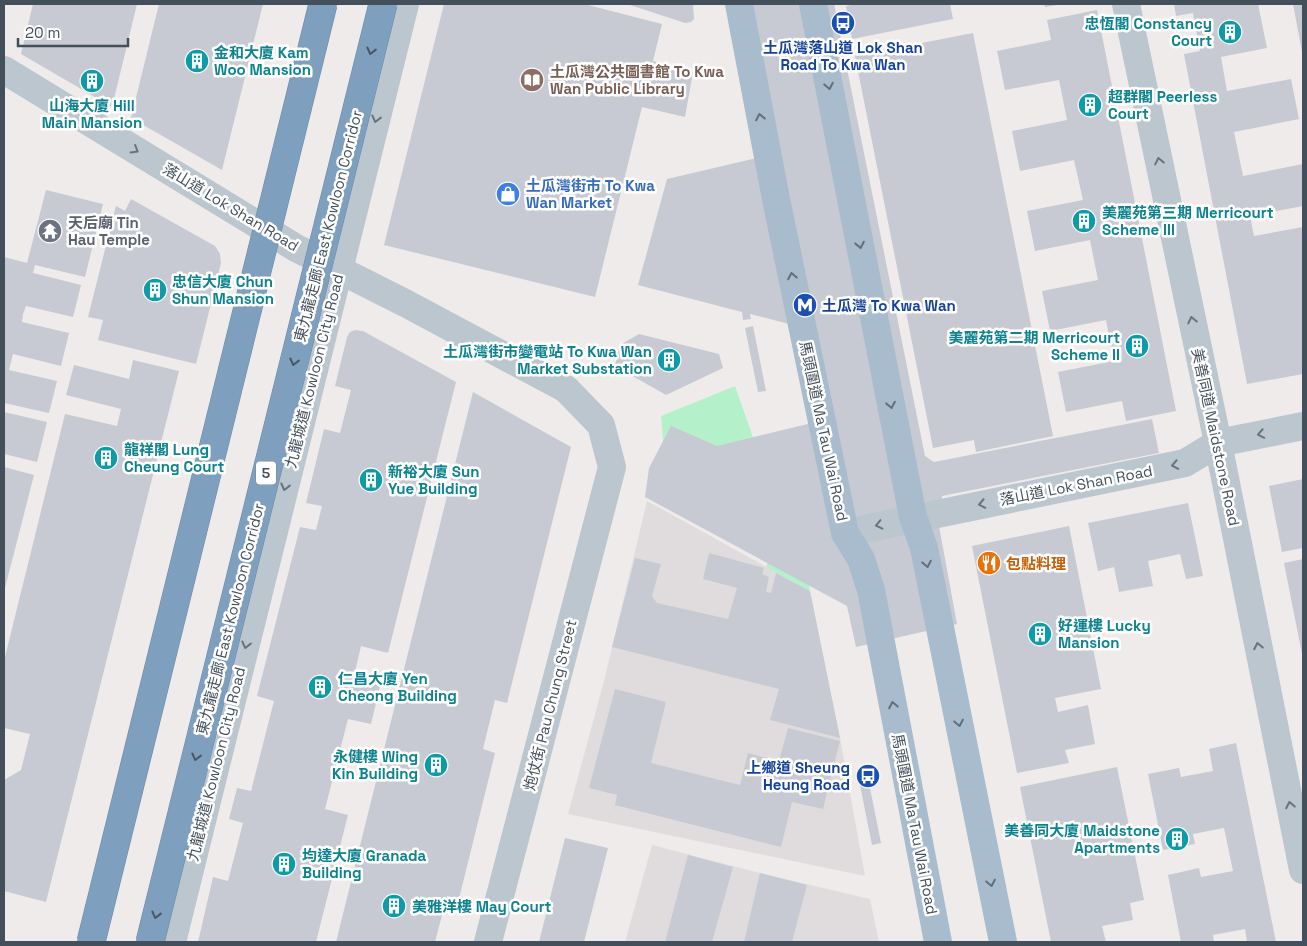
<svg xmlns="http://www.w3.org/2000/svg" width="1307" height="946" viewBox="0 0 1307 946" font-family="'Space Grotesk','Noto Sans TC',sans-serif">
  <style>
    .education { fill: #e0dcdd }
    .green { fill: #b4f1cb }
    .building { fill: #c7cad2 }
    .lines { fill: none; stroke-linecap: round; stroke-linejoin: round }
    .street { stroke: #bbc6cf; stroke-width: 28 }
    .primary { stroke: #a8bccd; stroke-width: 28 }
    .highway-bridge-casing { stroke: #6a8aaa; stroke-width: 29; stroke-linecap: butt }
    .highway-bridge { stroke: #7f9fbf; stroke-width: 28 }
    .oneway { stroke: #495764 }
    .oneway2 { stroke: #61707c }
    .oneway3 { stroke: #67737d }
    .labels { text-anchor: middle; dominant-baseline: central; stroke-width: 5; stroke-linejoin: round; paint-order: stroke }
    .shield { fill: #fff; stroke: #7b848c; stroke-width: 1 }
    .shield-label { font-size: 14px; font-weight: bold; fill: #434f5a }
    .culture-label { font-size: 15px; font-weight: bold; fill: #0d838f; stroke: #fff; text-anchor: start }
    .transit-label { font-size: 15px; font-weight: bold; fill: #164399; stroke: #fff }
    .education-label { font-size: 15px; font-weight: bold; fill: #785e54; stroke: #fff; text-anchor: start }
    .shop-label { font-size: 15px; font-weight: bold; fill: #366cbe; stroke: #fff; text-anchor: start }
    .street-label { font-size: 15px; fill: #434f5a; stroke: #fff }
    .worship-label { font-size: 15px; font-weight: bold; fill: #5b616d; stroke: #fff; text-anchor: start }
    .food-label { font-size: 15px; font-weight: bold; fill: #c56008; stroke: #fff; text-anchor: start }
  </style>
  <rect width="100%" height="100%" fill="#efebeb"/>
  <g class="education">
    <polygon points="647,501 810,591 840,738 865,876 568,814 604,681"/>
    <polygon points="652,845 760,873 870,899 879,942 625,942"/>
  </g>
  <polygon class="green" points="735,386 761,460 800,533 810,591 766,567 768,562 664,451 661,416"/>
  <g class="building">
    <polygon points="33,4 137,4 112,107 21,54"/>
    <polygon points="159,4 263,4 222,170 131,118"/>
    <polygon points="444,4 584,4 662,24 653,61 693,72 685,117 642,107 595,297 384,245"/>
    <polygon points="627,4 693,4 694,19 691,22 685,23"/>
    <polygon points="727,4 834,4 925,456 934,462 1152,419 1159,453 942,496 939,526 957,624 856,647 847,606 645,497 649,468 671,426 717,446 812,423 793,325 750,314 751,319 743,320 742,312 638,285 667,179 761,157"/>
    <polygon points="857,4 950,4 953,19 852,39 846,6"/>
    <polygon points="1044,4 1056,4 1057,5 1045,7"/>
    <polygon points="1174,4 1258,4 1267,48 1221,57 1227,91 1291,79 1299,119 1234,132 1243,176 1303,164 1303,206 1250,216 1254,236 1303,227 1303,374 1247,384 1184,54 1200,51 1193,13 1176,16"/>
    <polygon points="1293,4 1303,4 1303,52 1302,52"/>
    <polygon points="1097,10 1176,411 1126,421 1122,401 1066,412 1058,372 1114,361 1106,320 1050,331 1042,291 1098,280 1090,240 1035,251 1027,211 1083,200 1074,160 1020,171 1012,131 1067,120 1059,80 1005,90 997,51 1051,40 1047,20"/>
    <polygon points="973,33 1053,436 976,452 974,440 933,448 855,56"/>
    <polygon points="46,190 103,204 85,277 35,265 33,273 81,285 73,317 26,306 23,314 22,322 69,333 61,366 13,354 9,370 57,381 49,413 4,403 4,257 27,263"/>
    <polygon points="131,199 215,246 220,254 221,263 196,364 98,340 103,320 88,317 116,206 125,211"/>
    <polygon points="753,326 766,391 758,392 745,328"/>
    <polygon points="355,330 363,331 456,382 388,653 361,646 355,672 382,678 371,724 348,719 325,809 348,815 316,942 198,942 213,877 228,881 243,823 229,819 237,788 251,791 274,701 257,696 300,527 316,530 322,506 306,503 324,429 340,433 351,390 335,386 347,337 350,332"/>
    <polygon points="639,334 719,354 723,368 666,395 615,366 620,345"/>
    <polygon points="133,360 179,371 46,902 4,891 4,780 21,770 30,734 4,728 4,661 65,414 117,426 121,409 66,395 74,365 129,379"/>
    <polygon points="473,392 571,447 507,703 495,700 483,749 495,753 459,899 447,896 435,942 336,942"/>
    <polygon points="4,412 47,422 37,462 4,454"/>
    <polygon points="4,467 34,475 4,592"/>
    <polygon points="1303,479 1303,548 1282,552 1269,486"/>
    <polygon points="1188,503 1203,576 1186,579 1180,554 1148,561 1153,586 1119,592 1114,567 1098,571 1088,523"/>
    <polygon points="1069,526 1101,689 1055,698 1058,712 1088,705 1095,744 1065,750 1069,763 1017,773 972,546"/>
    <polygon points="709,553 764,568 762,574 769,577 766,592 771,593 776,573 810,591 840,738 770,720 779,689 612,647 635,558 661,564 652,596 657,603 728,619 737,588 703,579"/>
    <polygon points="1303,559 1303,654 1302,654 1284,563"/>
    <polygon points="615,689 666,702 651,763 740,785 748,753 779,761 788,728 840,741 823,809 792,802 781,847 615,805 617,795 589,788"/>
    <polygon points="1236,743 1276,942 1247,942 1245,929 1213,935 1214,942 1181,942 1168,875 1199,868 1201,877 1233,871 1224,828 1193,834 1195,844 1163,850 1148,774 1179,768 1181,777 1213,771 1209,749"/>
    <polygon points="1117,767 1144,900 1130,903 1133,920 1102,926 1106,942 1051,942 1020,787"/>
    <polygon points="868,778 881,843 872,845 859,780"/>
    <polygon points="565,838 608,848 584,942 539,942"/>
    <polygon points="688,855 733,867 712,942 665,942"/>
    <polygon points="760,873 807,885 792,942 744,942"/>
  </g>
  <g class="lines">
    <g class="street">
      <polyline points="1126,4 1218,443 1303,870"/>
      <polyline points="4,70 296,248 407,304 566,389 601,425 612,467 488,942"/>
      <polyline points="845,533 1185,463 1218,443 1303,426"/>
      <polyline points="172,942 405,4"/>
    </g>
    <g class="primary">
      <polyline points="739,4 776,199 845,533 861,559 871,590 938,942"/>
      <polyline points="813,4 913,517 924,548 1003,942"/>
    </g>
    <g class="highway-bridge-casing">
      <g id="highway-bridge">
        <polyline points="91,942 323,4"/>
        <polyline points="150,942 383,4"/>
      </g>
    </g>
    <use href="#highway-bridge" class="highway-bridge"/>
  </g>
  <defs><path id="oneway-chevron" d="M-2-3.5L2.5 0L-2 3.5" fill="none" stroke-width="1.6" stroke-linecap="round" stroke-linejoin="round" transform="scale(1.25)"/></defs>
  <g class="oneway">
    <use href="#oneway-chevron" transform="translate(371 51) rotate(104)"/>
    <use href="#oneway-chevron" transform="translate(294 362) rotate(104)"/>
    <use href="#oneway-chevron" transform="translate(196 757) rotate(104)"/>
    <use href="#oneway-chevron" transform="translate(156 915) rotate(104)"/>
  </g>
  <g class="oneway2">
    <use href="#oneway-chevron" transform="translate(829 86) rotate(79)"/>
    <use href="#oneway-chevron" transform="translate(760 117) rotate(-101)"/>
    <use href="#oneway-chevron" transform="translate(860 245) rotate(79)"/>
    <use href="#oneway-chevron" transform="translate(792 276) rotate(-101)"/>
    <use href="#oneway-chevron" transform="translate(891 405) rotate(79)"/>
    <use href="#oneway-chevron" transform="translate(927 564) rotate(79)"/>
    <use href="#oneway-chevron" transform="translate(893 705) rotate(-101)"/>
    <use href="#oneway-chevron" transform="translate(959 723) rotate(79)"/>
    <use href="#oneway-chevron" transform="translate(991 883) rotate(79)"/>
  </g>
  <g class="oneway3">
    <use href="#oneway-chevron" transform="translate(376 119) rotate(104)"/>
    <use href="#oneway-chevron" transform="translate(135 150) rotate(31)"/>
    <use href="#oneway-chevron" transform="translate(1159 161) rotate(-102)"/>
    <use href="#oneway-chevron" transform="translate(1192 320) rotate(-102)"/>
    <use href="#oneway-chevron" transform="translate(1261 434) rotate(169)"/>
    <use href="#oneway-chevron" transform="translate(1175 465) rotate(169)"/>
    <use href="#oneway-chevron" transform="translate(285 487) rotate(104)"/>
    <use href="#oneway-chevron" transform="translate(982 504) rotate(169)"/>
    <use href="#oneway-chevron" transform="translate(879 525) rotate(167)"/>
    <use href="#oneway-chevron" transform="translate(246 645) rotate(104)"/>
    <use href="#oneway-chevron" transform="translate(1258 646) rotate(-101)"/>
    <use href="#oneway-chevron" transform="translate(1290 805) rotate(-101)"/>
  </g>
  <defs>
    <g id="bus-disc" transform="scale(1.25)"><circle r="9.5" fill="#1a4fb4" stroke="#fff"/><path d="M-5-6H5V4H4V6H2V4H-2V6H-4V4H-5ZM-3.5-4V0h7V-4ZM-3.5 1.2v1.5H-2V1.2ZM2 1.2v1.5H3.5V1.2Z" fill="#fff"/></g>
    <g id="building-disc" transform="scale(1.25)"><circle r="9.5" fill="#0f9aa8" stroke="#fff"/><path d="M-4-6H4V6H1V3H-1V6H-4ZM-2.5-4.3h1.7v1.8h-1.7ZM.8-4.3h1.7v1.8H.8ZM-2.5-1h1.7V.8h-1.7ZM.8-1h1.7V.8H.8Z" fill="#fff"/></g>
    <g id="library-disc" transform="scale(1.25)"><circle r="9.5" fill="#8d6e63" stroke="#fff"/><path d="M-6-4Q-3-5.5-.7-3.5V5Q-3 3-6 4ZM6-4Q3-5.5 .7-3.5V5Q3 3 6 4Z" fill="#fff"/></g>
    <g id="shop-disc" transform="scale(1.25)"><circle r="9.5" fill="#3f7fe0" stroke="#fff"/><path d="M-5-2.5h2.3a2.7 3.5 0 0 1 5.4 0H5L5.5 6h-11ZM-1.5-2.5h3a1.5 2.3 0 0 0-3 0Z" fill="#fff"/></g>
    <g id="temple-disc" transform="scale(1.25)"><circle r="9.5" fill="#6b7280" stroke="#fff"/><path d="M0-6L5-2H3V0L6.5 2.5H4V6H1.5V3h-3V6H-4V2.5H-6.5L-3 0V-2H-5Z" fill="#fff"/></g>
    <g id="metro-disc" transform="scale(1.25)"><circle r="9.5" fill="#1a4fb4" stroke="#fff"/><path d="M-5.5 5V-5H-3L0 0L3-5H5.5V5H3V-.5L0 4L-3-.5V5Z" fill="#fff"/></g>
    <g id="restaurant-disc" transform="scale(1.25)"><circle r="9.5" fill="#e8710a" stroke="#fff"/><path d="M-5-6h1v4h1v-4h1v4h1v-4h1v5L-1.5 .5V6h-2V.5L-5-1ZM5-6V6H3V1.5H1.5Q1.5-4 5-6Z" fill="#fff"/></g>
  </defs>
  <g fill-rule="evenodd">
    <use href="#bus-disc" x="843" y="23"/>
    <use href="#building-disc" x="1230" y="32"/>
    <use href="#building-disc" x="197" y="61"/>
    <use href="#library-disc" x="532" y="80"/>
    <use href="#building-disc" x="92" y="81"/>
    <use href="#building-disc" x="1090" y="105"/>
    <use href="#shop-disc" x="508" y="194"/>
    <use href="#building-disc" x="1084" y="221"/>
    <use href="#temple-disc" x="50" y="231"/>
    <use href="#building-disc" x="155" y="290"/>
    <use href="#metro-disc" x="805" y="305"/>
    <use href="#building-disc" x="1137" y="346"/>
    <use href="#building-disc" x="669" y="360"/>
    <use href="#building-disc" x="106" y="458"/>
    <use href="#building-disc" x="371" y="480"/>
    <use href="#restaurant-disc" x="989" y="563"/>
    <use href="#building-disc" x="1040" y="634"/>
    <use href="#building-disc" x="320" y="687"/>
    <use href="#building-disc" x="436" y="765"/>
    <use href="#bus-disc" x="868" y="776"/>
    <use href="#building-disc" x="1177" y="839"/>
    <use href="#building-disc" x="284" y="864"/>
    <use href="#building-disc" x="394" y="906"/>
  </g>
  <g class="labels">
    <rect class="shield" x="256" y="461.5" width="20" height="23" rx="4"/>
    <g class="shield-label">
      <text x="266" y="473">5</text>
    </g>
    <g class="culture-label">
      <text x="1212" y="23" text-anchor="end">忠恆閣 Constancy<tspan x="1212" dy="17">Court</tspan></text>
      <text x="214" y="52">金和大廈 Kam<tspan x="214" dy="17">Woo Mansion</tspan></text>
      <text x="1108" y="96">超群閣 Peerless<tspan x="1108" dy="17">Court</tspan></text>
      <text x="92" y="105" text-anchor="middle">山海大廈 Hill<tspan x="92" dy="17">Main Mansion</tspan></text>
      <text x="1102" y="212">美麗苑第三期 Merricourt<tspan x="1102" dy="17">Scheme III</tspan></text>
      <text x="172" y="281">忠信大廈 Chun<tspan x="172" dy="17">Shun Mansion</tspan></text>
      <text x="1120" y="337" text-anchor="end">美麗苑第二期 Merricourt<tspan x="1120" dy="17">Scheme II</tspan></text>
      <text x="652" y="351" text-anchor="end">土瓜灣街市變電站 To Kwa Wan<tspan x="652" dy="17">Market Substation</tspan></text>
      <text x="124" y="449">龍祥閣 Lung<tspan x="124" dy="17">Cheung Court</tspan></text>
      <text x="388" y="471">新裕大廈 Sun<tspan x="388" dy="17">Yue Building</tspan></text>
      <text x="1058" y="625">好運樓 Lucky<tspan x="1058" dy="17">Mansion</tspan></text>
      <text x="338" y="678">仁昌大廈 Yen<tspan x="338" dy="17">Cheong Building</tspan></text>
      <text x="418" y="756" text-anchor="end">永健樓 Wing<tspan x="418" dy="17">Kin Building</tspan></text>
      <text x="1160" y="830" text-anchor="end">美善同大廈 Maidstone<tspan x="1160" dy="17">Apartments</tspan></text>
      <text x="302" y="855">均達大廈 Granada<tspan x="302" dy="17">Building</tspan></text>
      <text x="412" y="906">美雅洋樓 May Court</text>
    </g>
    <g class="transit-label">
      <text x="843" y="47">土瓜灣落山道 Lok Shan<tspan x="843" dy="17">Road To Kwa Wan</tspan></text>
      <text x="822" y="305" text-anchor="start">土瓜灣 To Kwa Wan</text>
      <text x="850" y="767" text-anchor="end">上鄉道 Sheung<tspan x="850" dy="17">Heung Road</tspan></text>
    </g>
    <g class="education-label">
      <text x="550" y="71">土瓜灣公共圖書館 To Kwa<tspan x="550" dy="17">Wan Public Library</tspan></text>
    </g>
    <g class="shop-label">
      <text x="526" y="185">土瓜灣街市 To Kwa<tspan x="526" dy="17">Wan Market</tspan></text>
    </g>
    <g class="street-label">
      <text transform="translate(231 207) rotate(31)">落山道 Lok Shan Road</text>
      <text transform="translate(328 226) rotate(-76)">東九龍走廊 East Kowloon Corridor</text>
      <text transform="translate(314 371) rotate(-76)">九龍城道 Kowloon City Road</text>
      <text transform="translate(824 431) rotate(78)">馬頭圍道 Ma Tau Wai Road</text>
      <text transform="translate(1216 437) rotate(78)">美善同道 Maidstone Road</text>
      <text transform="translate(1076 485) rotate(-11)">落山道 Lok Shan Road</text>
      <text transform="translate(230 619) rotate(-76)">東九龍走廊 East Kowloon Corridor</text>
      <text transform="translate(550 705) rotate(-76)">炮仗街 Pau Chung Street</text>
      <text transform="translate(216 764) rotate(-76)">九龍城道 Kowloon City Road</text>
      <text transform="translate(915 824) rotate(79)">馬頭圍道 Ma Tau Wai Road</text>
    </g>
    <g class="worship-label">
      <text x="68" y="222">天后廟 Tin<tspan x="68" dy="17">Hau Temple</tspan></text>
    </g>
    <g class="food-label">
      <text x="1006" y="563">包點料理</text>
    </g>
  </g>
  <rect width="1307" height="946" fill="none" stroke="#434f5a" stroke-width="10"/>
  <path d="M18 38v8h110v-8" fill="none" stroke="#434f5a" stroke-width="2.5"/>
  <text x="25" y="38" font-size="15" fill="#434f5a" stroke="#ffffff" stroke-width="4" paint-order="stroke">20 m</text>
</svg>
